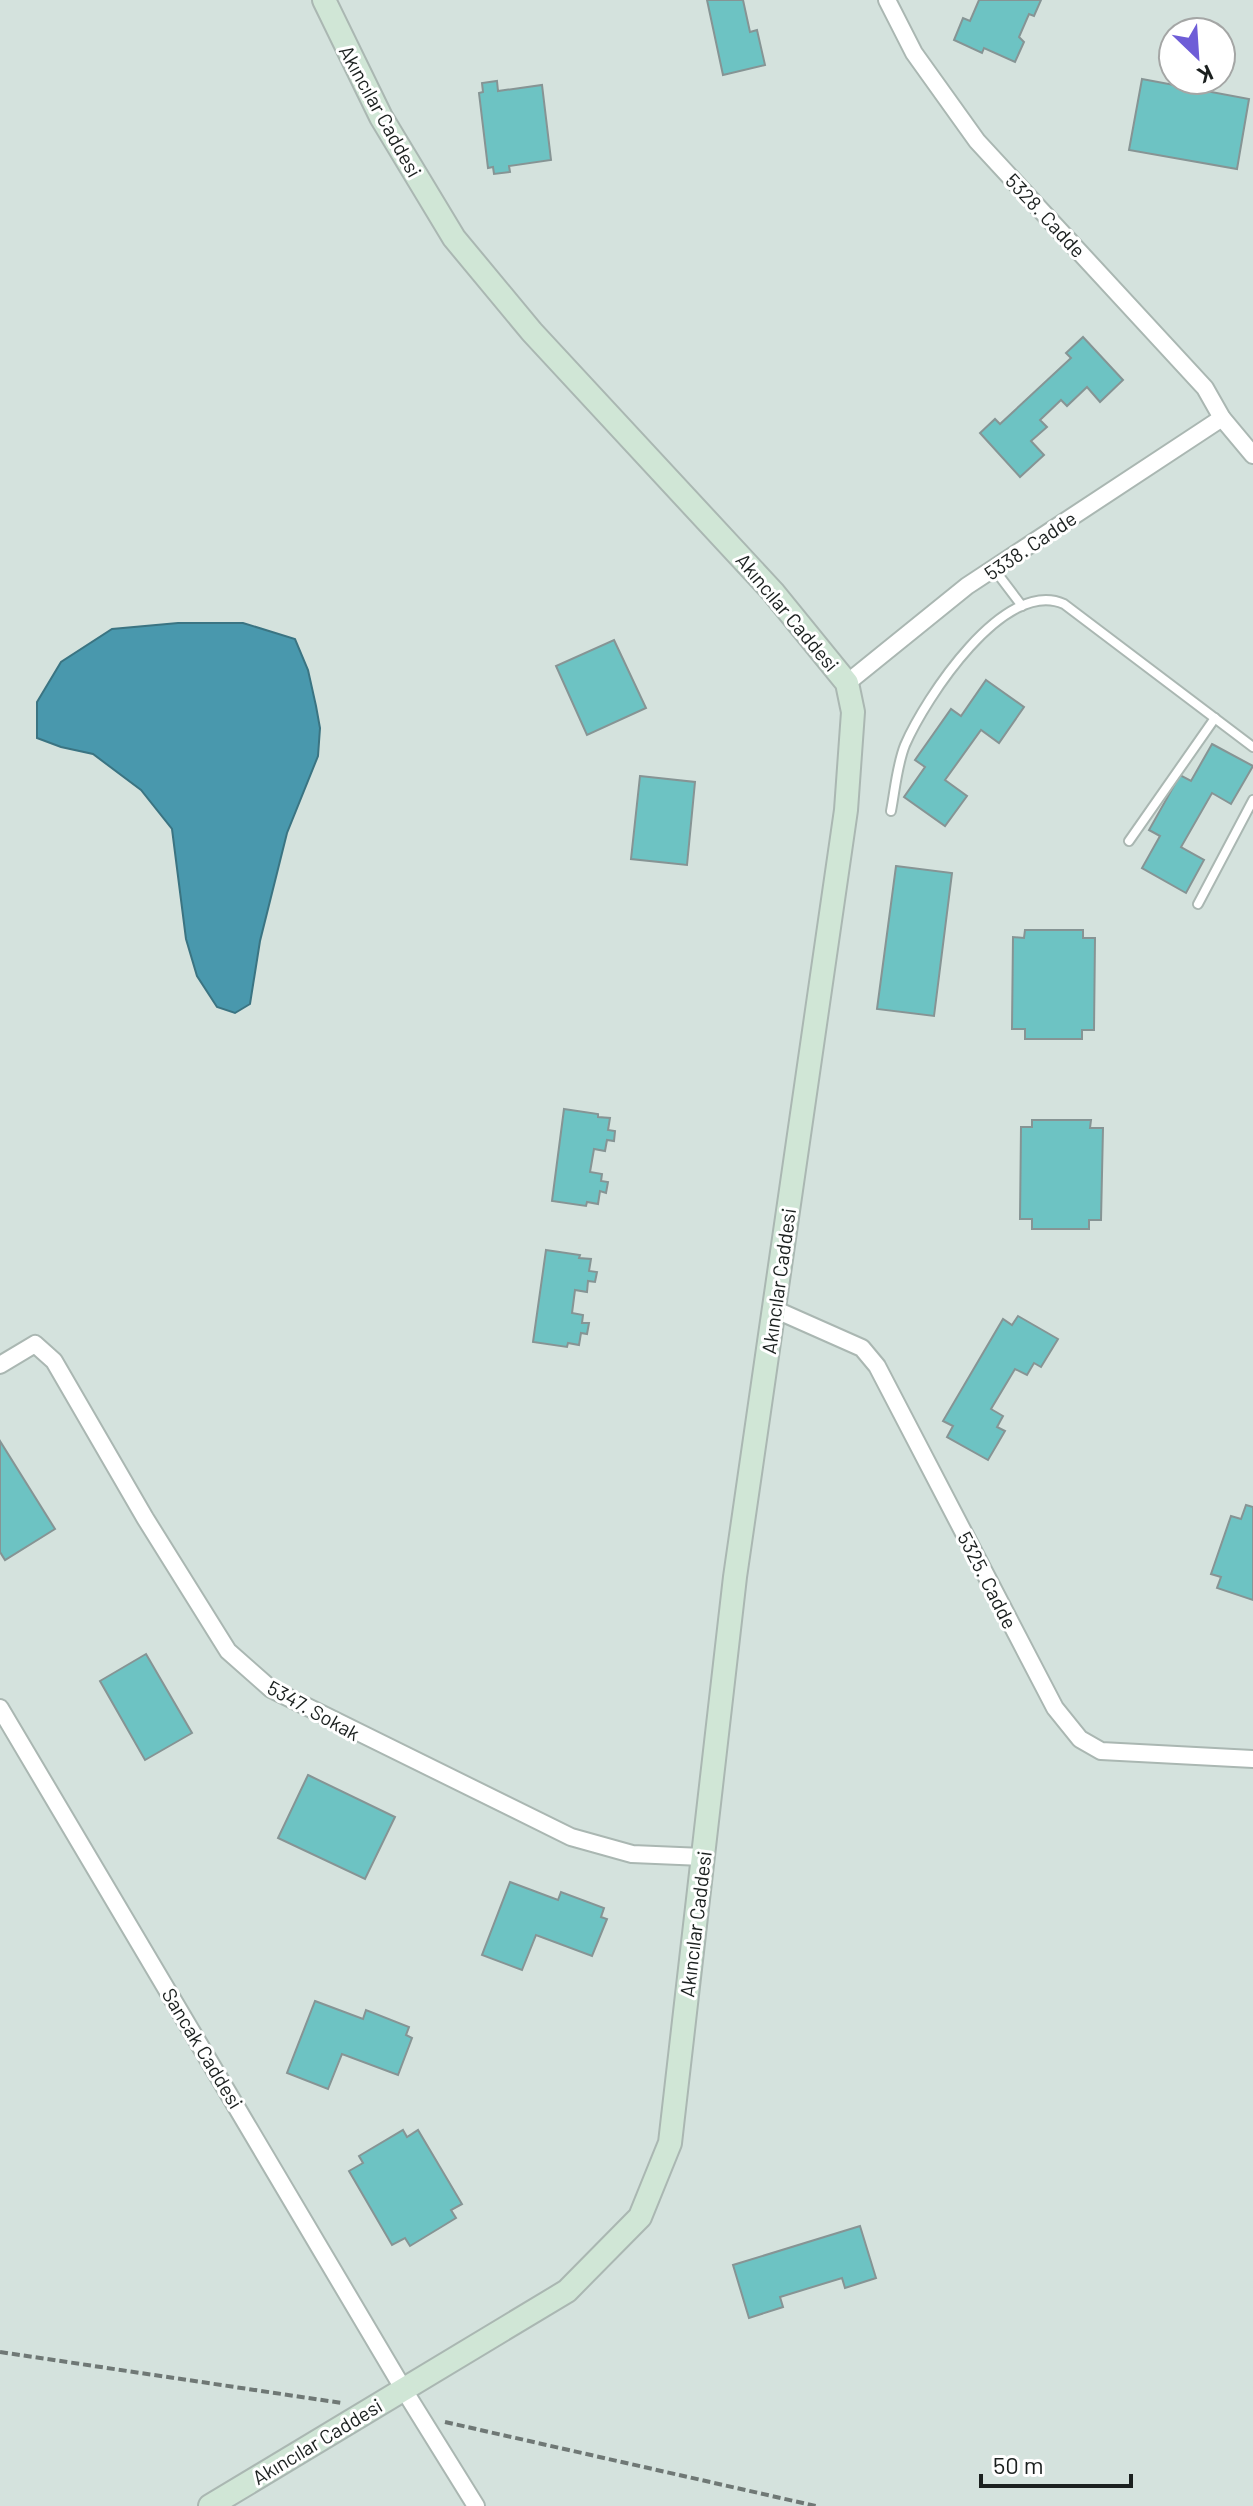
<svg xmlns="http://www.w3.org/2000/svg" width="1253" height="2506" viewBox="0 0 1253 2506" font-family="Barlow,sans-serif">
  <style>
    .water { fill: #4998ad; stroke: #3b7482; stroke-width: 2 }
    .building { fill: #6dc3c3; stroke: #869494; stroke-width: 2 }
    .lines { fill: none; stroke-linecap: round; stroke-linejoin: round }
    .lane-casing { stroke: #aab7b2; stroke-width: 12 }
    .street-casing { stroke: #aab7b2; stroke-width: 20 }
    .secondary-casing { stroke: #aab7b2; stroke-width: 26 }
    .path { stroke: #6f7875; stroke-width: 4; stroke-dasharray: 8 4; stroke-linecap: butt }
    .lane { stroke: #fff; stroke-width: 8 }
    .street { stroke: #fff; stroke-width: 16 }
    .secondary { stroke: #d0e6d6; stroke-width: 22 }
    .labels { text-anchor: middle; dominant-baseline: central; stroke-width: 6; stroke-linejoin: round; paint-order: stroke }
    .street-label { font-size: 20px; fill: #1b201f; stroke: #fff }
  </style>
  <rect width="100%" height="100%" fill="#d4e2dd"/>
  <polygon class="water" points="178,623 243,623 295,639 308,670 316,706 320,728 318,756 287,833 260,941 250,1004 235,1013 217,1007 197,976 186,939 172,829 141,790 93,754 61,747 37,738 37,702 61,662 112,629"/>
  <g class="building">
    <polygon points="707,0 743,0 750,32 757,30 765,65 723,75"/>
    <polygon points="979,0 1041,0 1034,16 1029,14 1019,37 1024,42 1015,62 984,48 982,53 954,40 963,18 970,21"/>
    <polygon points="1142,79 1249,99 1237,169 1129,150"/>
    <polygon points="497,81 498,91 542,85 551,160 509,166 510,172 494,174 493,167 488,168 479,93 483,92 482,83"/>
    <polygon points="1083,337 1123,380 1100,402 1087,387 1067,406 1061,400 1040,420 1047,427 1031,441 1044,455 1020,477 980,433 995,419 1000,424 1071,358 1066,353"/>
    <polygon points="614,640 646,708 587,735 556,666"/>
    <polygon points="986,680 1024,707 999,743 981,730 945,780 967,796 945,826 904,797 925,767 915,760 951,709 961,716"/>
    <polygon points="1212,744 1253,766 1231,804 1212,793 1181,847 1204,860 1186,893 1142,868 1160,836 1149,830 1180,775 1191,781"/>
    <polygon points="640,776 695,782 687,865 631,859"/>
    <polygon points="896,866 952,873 934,1016 877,1009"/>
    <polygon points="1025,930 1083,930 1083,938 1095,938 1094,1030 1082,1030 1082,1039 1025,1039 1025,1029 1012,1029 1013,937 1024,938"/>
    <polygon points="564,1109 598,1114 598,1117 610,1118 608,1130 615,1131 614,1141 607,1140 605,1151 594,1149 590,1172 602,1174 601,1181 608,1182 606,1193 600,1191 598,1204 587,1202 586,1206 552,1201"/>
    <polygon points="1032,1120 1091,1120 1090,1128 1103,1128 1101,1220 1089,1220 1089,1229 1032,1229 1032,1219 1020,1219 1021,1127 1032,1127"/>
    <polygon points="546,1250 580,1255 579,1258 591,1259 589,1271 597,1272 595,1282 588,1281 587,1292 575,1290 572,1313 583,1315 582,1323 589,1323 587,1334 581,1333 579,1345 568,1343 567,1347 533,1342"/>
    <polygon points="1018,1316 1058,1339 1041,1367 1034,1363 1027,1375 1015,1369 991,1409 1003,1416 997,1427 1005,1431 988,1460 947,1437 953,1426 943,1421 1003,1319 1012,1325"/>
    <polygon points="0,1441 55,1529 5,1560 0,1552"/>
    <polygon points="1246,1505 1253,1507 1253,1600 1217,1588 1221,1577 1211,1574 1231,1516 1241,1519"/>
    <polygon points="146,1654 192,1733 145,1760 100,1681"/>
    <polygon points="308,1775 395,1817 365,1879 278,1838"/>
    <polygon points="510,1882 558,1900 561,1892 604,1908 601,1917 607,1919 592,1956 536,1935 522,1970 482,1955"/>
    <polygon points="315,2001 363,2019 366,2010 409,2027 406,2035 412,2038 398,2075 342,2054 328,2089 287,2073"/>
    <polygon points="403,2130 407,2137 418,2130 462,2204 451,2210 456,2218 410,2246 405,2238 392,2245 349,2171 363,2163 359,2156"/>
    <polygon points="860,2226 876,2278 845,2288 842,2278 780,2297 783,2307 749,2318 733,2265"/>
  </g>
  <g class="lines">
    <g class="lane-casing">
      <g id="lane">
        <polyline points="994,569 1022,606"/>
        <path d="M 891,811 C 895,790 897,765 905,745 C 925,699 1004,577 1064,604 L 1253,747"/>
        <polyline points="1129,841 1215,718"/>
        <polyline points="1198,904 1253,800"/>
      </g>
    </g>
    <g class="street-casing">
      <g id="street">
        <polyline points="887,0 914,53 977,141 1205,388 1222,418 1253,455"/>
        <polyline points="847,683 967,586 1222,418"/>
        <polyline points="774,1309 862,1348 877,1366 1055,1708 1080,1739 1101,1751 1253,1759"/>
        <polyline points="0,1365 35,1344 54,1361 145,1518 228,1651 271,1689 571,1837 632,1854 703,1857"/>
        <polyline points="0,1708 404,2390 476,2506"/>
      </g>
    </g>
    <g class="secondary-casing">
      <polyline id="secondary" points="210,2506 567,2291 640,2217 670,2143 735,1577 846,810 853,712 847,683 773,592 532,332 454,238 381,117 324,0"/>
    </g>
    <g class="path">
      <polyline points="0,2352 342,2403"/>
      <polyline points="445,2422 816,2506"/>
    </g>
    <use href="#lane" class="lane"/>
    <use href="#street" class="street"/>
    <use href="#secondary" class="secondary"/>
  </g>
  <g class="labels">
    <g class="street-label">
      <text transform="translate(381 111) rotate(61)">Akıncılar Caddesi</text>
      <text transform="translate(1046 215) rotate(47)">5328. Cadde</text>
      <text transform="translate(1030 545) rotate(-34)">5338. Cadde</text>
      <text transform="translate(788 612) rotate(50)">Akıncılar Caddesi</text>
      <text transform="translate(778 1281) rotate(-82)">Akıncılar Caddesi</text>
      <text transform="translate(988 1580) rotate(63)">5325. Cadde</text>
      <text transform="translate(314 1710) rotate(29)">5347. Sokak</text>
      <text transform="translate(695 1924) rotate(-83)">Akıncılar Caddesi</text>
      <text transform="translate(203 2048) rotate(59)">Sancak Caddesi</text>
      <text transform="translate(317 2441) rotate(-31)">Akıncılar Caddesi</text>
    </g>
  </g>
  <g transform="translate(1197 56) rotate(155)"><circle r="38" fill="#ffffff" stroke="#a4a6a5" stroke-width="2"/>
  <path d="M0-6L14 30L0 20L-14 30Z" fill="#6e5dd7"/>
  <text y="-12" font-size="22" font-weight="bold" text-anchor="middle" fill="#1b201f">K</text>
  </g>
  <path d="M981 2474v12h150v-12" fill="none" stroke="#1b201f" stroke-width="4"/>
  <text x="993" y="2474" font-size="24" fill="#1b201f" stroke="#ffffff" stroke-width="6" paint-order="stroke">50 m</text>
</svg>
